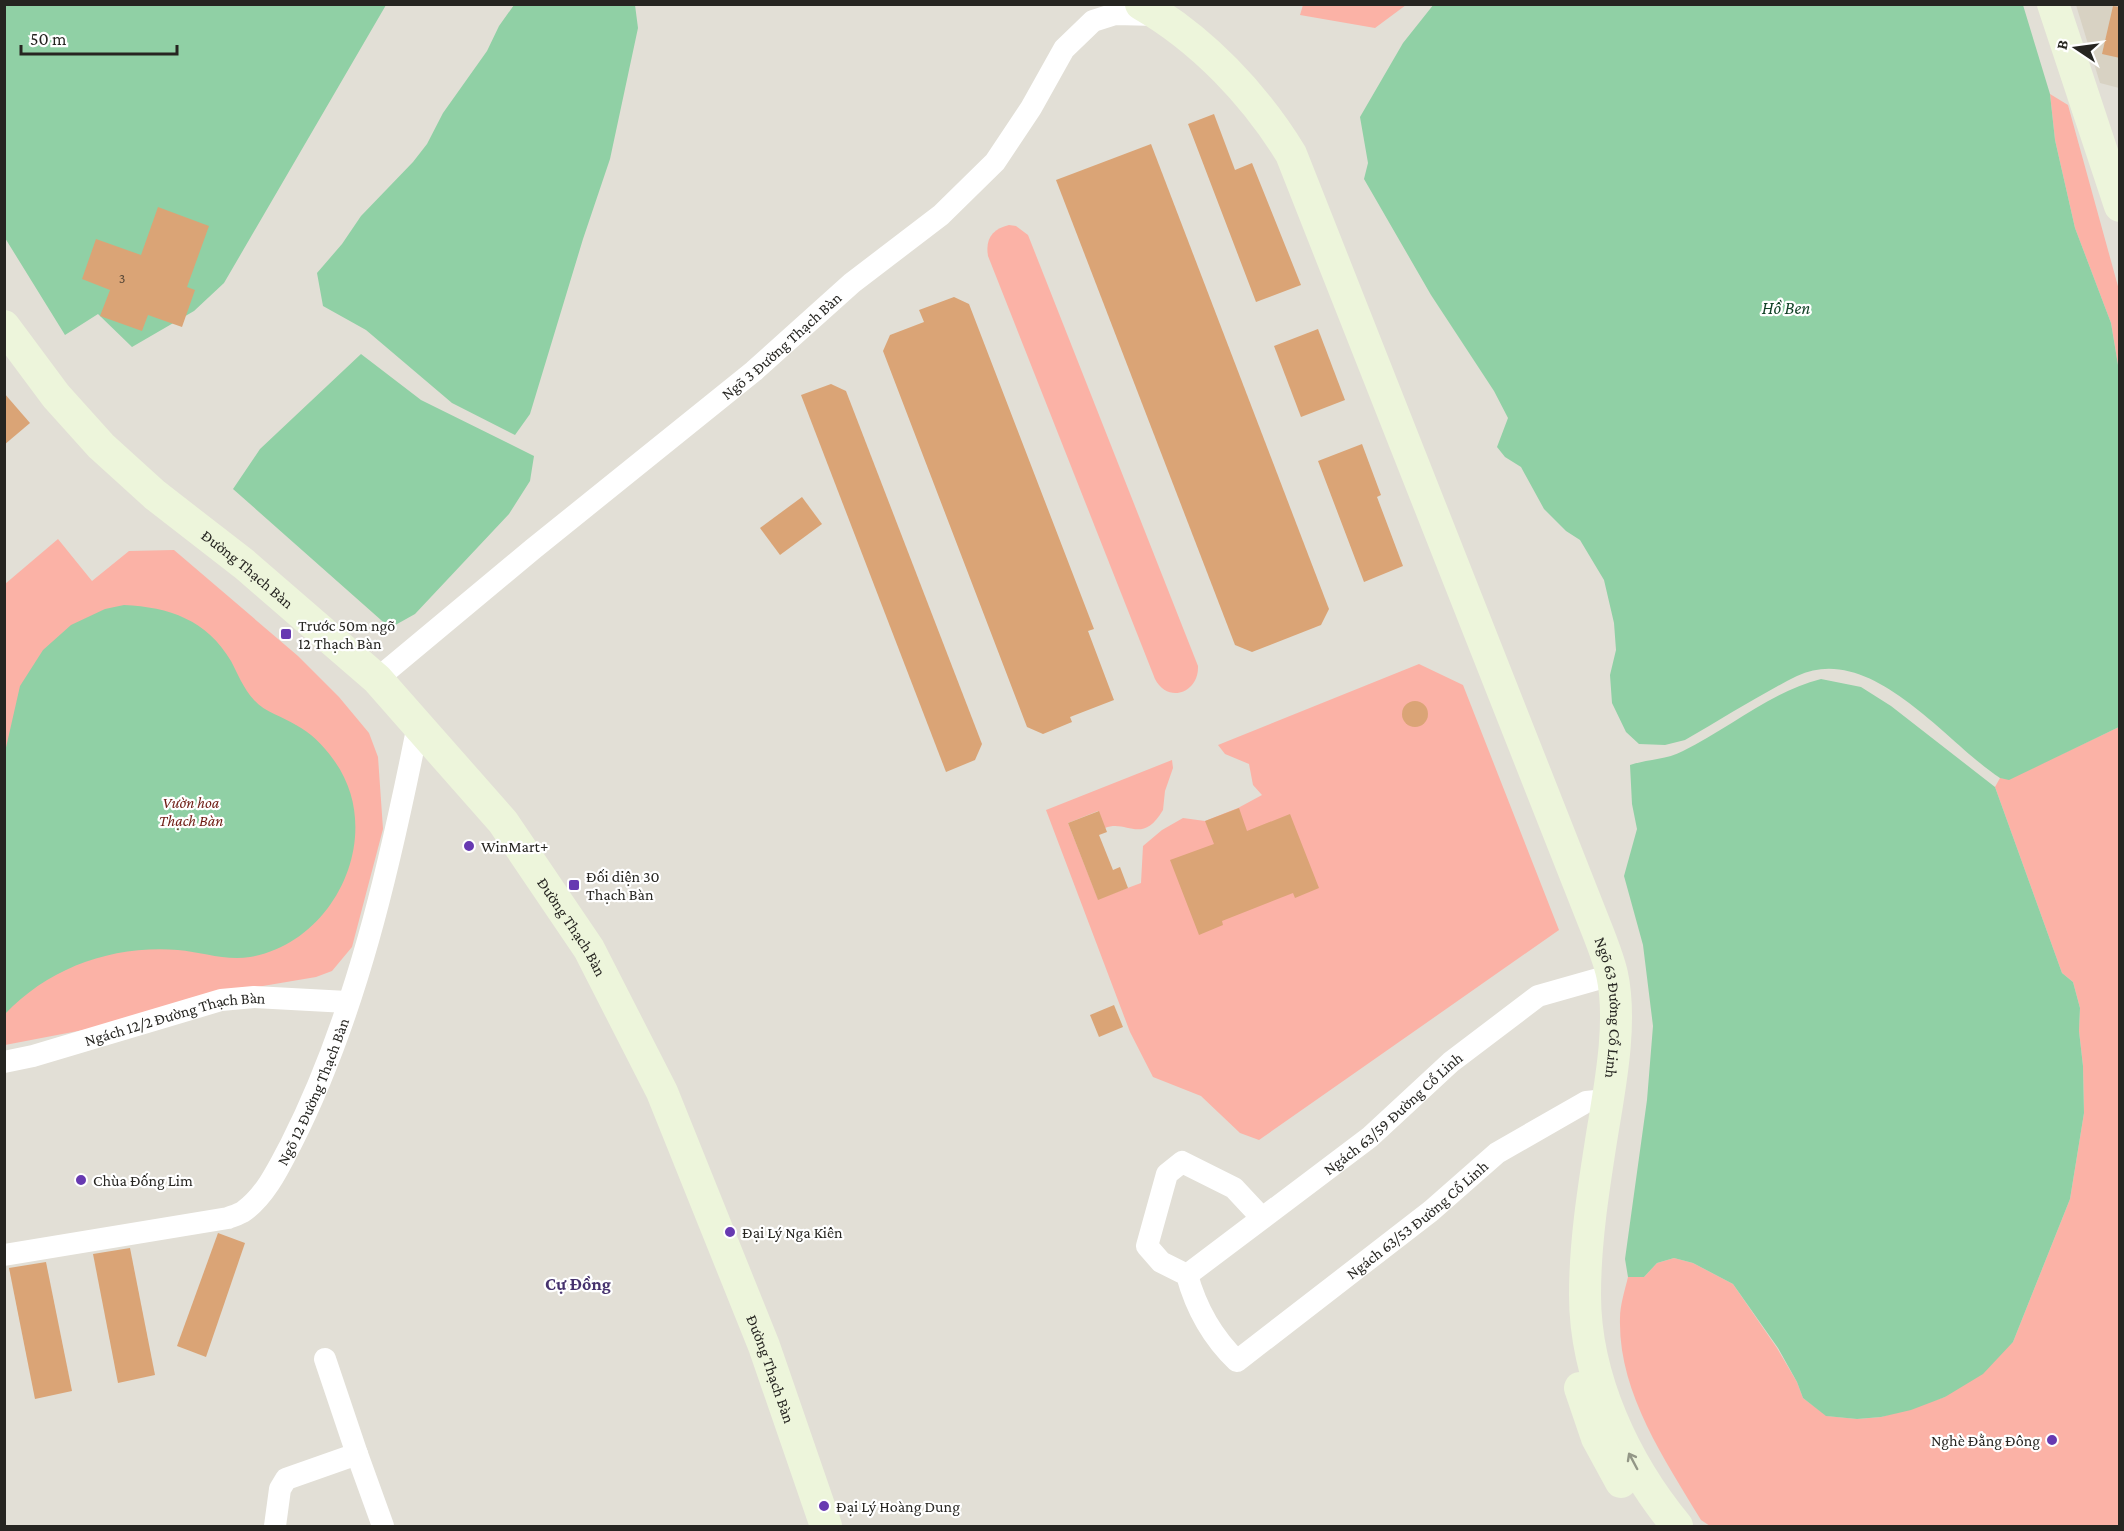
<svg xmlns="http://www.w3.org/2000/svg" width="2124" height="1531" viewBox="0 0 2124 1531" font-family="'Crimson Pro',serif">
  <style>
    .built { fill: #d8d2c3 }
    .green { fill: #fbb2a6 }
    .water { fill: #90d0a5 }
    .building { fill: #daa476 }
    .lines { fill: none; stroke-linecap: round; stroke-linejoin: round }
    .street { stroke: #fff; stroke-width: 22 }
    .secondary { stroke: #edf5db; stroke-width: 32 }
    .oneway { stroke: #939787 }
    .poi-dot { fill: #6739b1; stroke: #fff; stroke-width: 2 }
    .labels { text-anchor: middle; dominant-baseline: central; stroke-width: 4.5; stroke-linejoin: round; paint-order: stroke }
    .number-label { font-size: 14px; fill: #534536 }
    .street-label { font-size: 16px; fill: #262521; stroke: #fff }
    .poi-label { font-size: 16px; fill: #262521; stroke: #fff; text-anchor: start }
    .park-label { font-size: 16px; font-style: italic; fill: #6f1c13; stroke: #fff }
    .water-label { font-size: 18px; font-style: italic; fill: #124227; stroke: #fff }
    .neighbourhood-label { font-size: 18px; font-weight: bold; fill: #46326e; stroke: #fff }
  </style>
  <rect width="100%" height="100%" fill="#e2dfd6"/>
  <polygon class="built" points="2076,5 2119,5 2119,88 2100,83"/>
  <g class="green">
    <polygon points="1303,5 1303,4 1406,5 1375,28 1300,15"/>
    <polygon points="2050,94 2068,105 2119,290 2119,371 2111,323 2075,228 2055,140"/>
    <path d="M 1009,225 L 1016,226 L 1028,235 L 1198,666 C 1199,693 1168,704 1155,679 L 988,256 C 985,238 993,229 1009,225 Z"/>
    <polygon points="58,539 92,581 129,551 174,550 298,656 339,697 369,733 378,757 383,829 352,947 332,971 316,977 191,998 104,1026 5,1045 5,584"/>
    <path d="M 1419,664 L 1463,685 L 1559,930 L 1259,1140 L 1240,1133 L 1201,1096 L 1153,1077 L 1130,1032 L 1046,810 L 1172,760 L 1173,768 L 1165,791 L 1163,810 C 1142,846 1127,819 1105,828 L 1098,811 L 1068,823 L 1098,899 L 1141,883 L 1143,846 L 1162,830 L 1183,818 L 1205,821 L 1238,808 L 1262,795 L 1253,785 L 1249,764 L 1225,754 L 1218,745 Z"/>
    <path d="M 2119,727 L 2119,1526 L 1710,1526 L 1701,1520 C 1664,1458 1618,1392 1620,1318 C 1620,1305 1625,1290 1628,1277 L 1644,1277 L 1657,1263 L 1674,1258 L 1693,1263 L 1733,1284 L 1777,1348 L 1797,1382 L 1803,1398 L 1827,1416 L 1857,1419 L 1881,1417 L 1945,1397 L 2013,1342 L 2070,1199 L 2084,1113 L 2083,1066 L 2079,1031 L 2080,1008 L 2073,982 L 2062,973 L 1995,787 L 2000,778 L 2009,779 Z"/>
  </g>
  <g class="water">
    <path d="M 1434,4 L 2023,5 L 2050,94 L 2055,140 L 2075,228 L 2111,323 L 2119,371 L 2119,727 L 2009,780 L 2000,778 C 1945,742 1871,641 1797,676 C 1759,695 1722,719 1685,740 L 1665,745 L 1639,744 L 1626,732 L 1612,703 L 1610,675 L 1616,650 L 1614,623 L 1604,580 L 1580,540 L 1566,531 L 1544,509 L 1521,467 L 1505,457 L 1497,447 L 1508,418 L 1494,391 L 1431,295 L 1364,179 L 1368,163 L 1360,117 L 1403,43 Z"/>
    <polygon points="5,5 386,5 224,283 194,311 132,347 98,314 65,335 5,238"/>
    <polygon points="514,5 635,5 638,28 610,159 583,239 530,414 515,435 452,403 366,330 323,306 317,273 342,244 361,216 413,162 427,144 443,113 487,51 499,26"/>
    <polygon points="361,354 421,400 534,456 530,481 509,514 415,614 390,628 233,489 260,449"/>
    <path d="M 124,605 C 169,607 207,620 231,661 C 238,674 243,688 254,700 C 266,713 282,716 296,725 C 311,733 323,745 333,759 C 387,831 337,942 250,957 C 226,961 201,952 178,950 C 113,945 50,967 5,1014 L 5,752 L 20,686 L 43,650 L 71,625 L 105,609 Z"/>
    <path d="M 1821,679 L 1861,687 L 1891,706 L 1995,787 L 2062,973 L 2073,982 L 2080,1008 L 2079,1031 L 2083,1066 L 2084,1113 L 2070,1199 L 2013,1342 L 1983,1374 L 1945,1397 L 1911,1410 L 1881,1417 L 1857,1419 L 1826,1416 L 1803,1398 L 1797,1382 L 1778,1348 L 1733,1284 L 1693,1263 L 1674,1258 L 1657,1263 L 1644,1277 L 1628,1277 L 1625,1259 L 1647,1100 L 1653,1026 L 1643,945 L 1624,876 L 1637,829 L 1632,804 L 1630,765 C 1648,759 1666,760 1683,751 C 1730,728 1770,692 1821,679 Z"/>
  </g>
  <g class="building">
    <polygon points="2113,6 2120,7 2120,58 2102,54"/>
    <polygon points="1214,114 1235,170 1252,163 1301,285 1256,302 1188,124"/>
    <polygon points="1151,144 1329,609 1321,625 1252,652 1235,645 1056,180"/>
    <polygon points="158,207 209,226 187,287 195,290 182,327 148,315 142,331 100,316 110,290 82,279 96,239 141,255"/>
    <polygon points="954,297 969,304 1094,629 1088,631 1114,700 1070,717 1072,722 1043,734 1027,727 883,351 890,335 924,322 919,310"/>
    <polygon points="1318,329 1345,400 1301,417 1274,346"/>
    <polygon points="831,384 846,391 982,744 975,760 946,772 801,395"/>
    <polygon points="4,393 30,423 4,445"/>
    <polygon points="1362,444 1381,495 1377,497 1403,566 1364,582 1318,461"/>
    <polygon points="802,497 822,524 780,555 760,528"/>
    <circle cx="1415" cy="714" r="13"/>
    <polygon points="1239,808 1247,831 1290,814 1319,888 1295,898 1293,893 1222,921 1223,925 1199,935 1170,860 1214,844 1205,821"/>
    <polygon points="1099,811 1107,832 1099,835 1113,870 1120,867 1128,888 1098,900 1068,823"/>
    <polygon points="1114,1005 1123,1027 1099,1037 1090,1015"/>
    <polygon points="218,1233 245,1243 206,1357 177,1346"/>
    <polygon points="130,1248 155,1375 118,1383 93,1254"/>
    <polygon points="46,1262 72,1391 35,1399 9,1268"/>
  </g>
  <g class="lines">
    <g class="street">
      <path id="s1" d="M 377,679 L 533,549 L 754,371 L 852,283 L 941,215 L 995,162 L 1031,108 L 1064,49 L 1093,21 L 1115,14 L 1158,15"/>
      <path id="s2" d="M 4,1062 L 33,1056 L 221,1000 L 254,997 L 347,1002"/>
      <path id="s3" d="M 1262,1218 L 1234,1188 L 1182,1162 L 1167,1174 L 1147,1246 L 1161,1262 L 1187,1275 C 1196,1308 1212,1337 1237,1361 L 1431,1211 L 1497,1153 L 1586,1102 L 1607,1100"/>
      <path id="s4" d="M 4,1255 L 228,1218 C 233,1216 240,1214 244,1211 C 266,1195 279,1167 291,1144 C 356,1016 390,865 418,725"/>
      <path id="s5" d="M 1187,1275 L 1370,1137 L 1451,1062 L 1538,996 L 1612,975"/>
      <polyline points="357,1454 383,1526"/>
      <polyline points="275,1526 280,1489 286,1479 357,1454 325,1359"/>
    </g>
    <g class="secondary">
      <path id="s6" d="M 1141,4 C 1202,39 1255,95 1291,154 L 1599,935 C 1604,948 1609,961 1612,974 C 1623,1024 1609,1091 1601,1141 C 1593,1192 1585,1243 1585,1295 C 1585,1378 1625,1463 1677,1526"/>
      <polyline points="2053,4 2120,206"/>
      <path id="s7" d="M 4,326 L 56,396 L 101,446 L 155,495 L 244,564 L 377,679 L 503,822 L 589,949 L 662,1092 L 764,1346 L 826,1526"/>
      <polyline points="1580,1388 1597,1438 1621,1482"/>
    </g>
  </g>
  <defs><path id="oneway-shaft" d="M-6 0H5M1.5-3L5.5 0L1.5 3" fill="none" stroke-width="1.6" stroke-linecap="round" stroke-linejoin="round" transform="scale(1.5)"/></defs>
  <use class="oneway" href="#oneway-shaft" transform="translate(1633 1461) rotate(-118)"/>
  <g class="poi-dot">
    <rect x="280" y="628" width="12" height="12" rx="3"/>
    <circle cx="469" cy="846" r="6"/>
    <rect x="568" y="879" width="12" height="12" rx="3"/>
    <circle cx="81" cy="1180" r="6"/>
    <circle cx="730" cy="1232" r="6"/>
    <circle cx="2052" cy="1440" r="6"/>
    <circle cx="824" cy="1506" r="6"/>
  </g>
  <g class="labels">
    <g class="number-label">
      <text x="122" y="278">3</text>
    </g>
    <g class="street-label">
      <text stroke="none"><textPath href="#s1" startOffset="524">Ngõ 3 Đường Thạch Bàn</textPath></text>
      <text stroke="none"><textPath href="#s7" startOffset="346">Đường Thạch Bàn</textPath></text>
      <text stroke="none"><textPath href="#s7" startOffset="832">Đường Thạch Bàn</textPath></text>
      <text stroke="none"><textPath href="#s6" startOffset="1128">Ngõ 63 Đường Cổ Linh</textPath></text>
      <text stroke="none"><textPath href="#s2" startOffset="177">Ngách 12/2 Đường Thạch Bàn</textPath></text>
      <text stroke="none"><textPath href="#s4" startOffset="384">Ngõ 12 Đường Thạch Bàn</textPath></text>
      <text stroke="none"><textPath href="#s5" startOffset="262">Ngách 63/59 Đường Cổ Linh</textPath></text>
      <text stroke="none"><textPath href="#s3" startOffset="573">Ngách 63/53 Đường Cổ Linh</textPath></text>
      <text stroke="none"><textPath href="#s7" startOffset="1318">Đường Thạch Bàn</textPath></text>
    </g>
    <g class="poi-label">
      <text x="298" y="625">Trước 50m ngõ<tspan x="298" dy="18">12 Thạch Bàn</tspan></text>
      <text x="481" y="846">WinMart+</text>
      <text x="586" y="876">Đối diện 30<tspan x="586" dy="18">Thạch Bàn</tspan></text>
      <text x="93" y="1180">Chùa Đống Lim</text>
      <text x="742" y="1232">Đại Lý Nga Kiên</text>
      <text x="2040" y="1440" text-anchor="end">Nghè Đằng Đông</text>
      <text x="836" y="1506">Đại Lý Hoàng Dung</text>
    </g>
    <g class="park-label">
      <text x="191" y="802">Vườn hoa<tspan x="191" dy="18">Thạch Bàn</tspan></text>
    </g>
    <g class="water-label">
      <text x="1786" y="308">Hồ Ben</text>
    </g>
    <g class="neighbourhood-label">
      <text x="578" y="1284">Cự Đồng</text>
    </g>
  </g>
  <rect width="2124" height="1531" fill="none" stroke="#262521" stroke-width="12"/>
  <g transform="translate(2076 48) rotate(283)" stroke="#ffffff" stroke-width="4.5" paint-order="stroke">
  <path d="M0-4.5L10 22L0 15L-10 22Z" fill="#262521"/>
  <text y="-9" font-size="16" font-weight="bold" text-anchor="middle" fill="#262521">B</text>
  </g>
  <path d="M21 45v9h156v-9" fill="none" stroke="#262521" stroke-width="3"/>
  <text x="30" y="45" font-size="18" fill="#262521" stroke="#ffffff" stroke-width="4.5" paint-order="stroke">50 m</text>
</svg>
